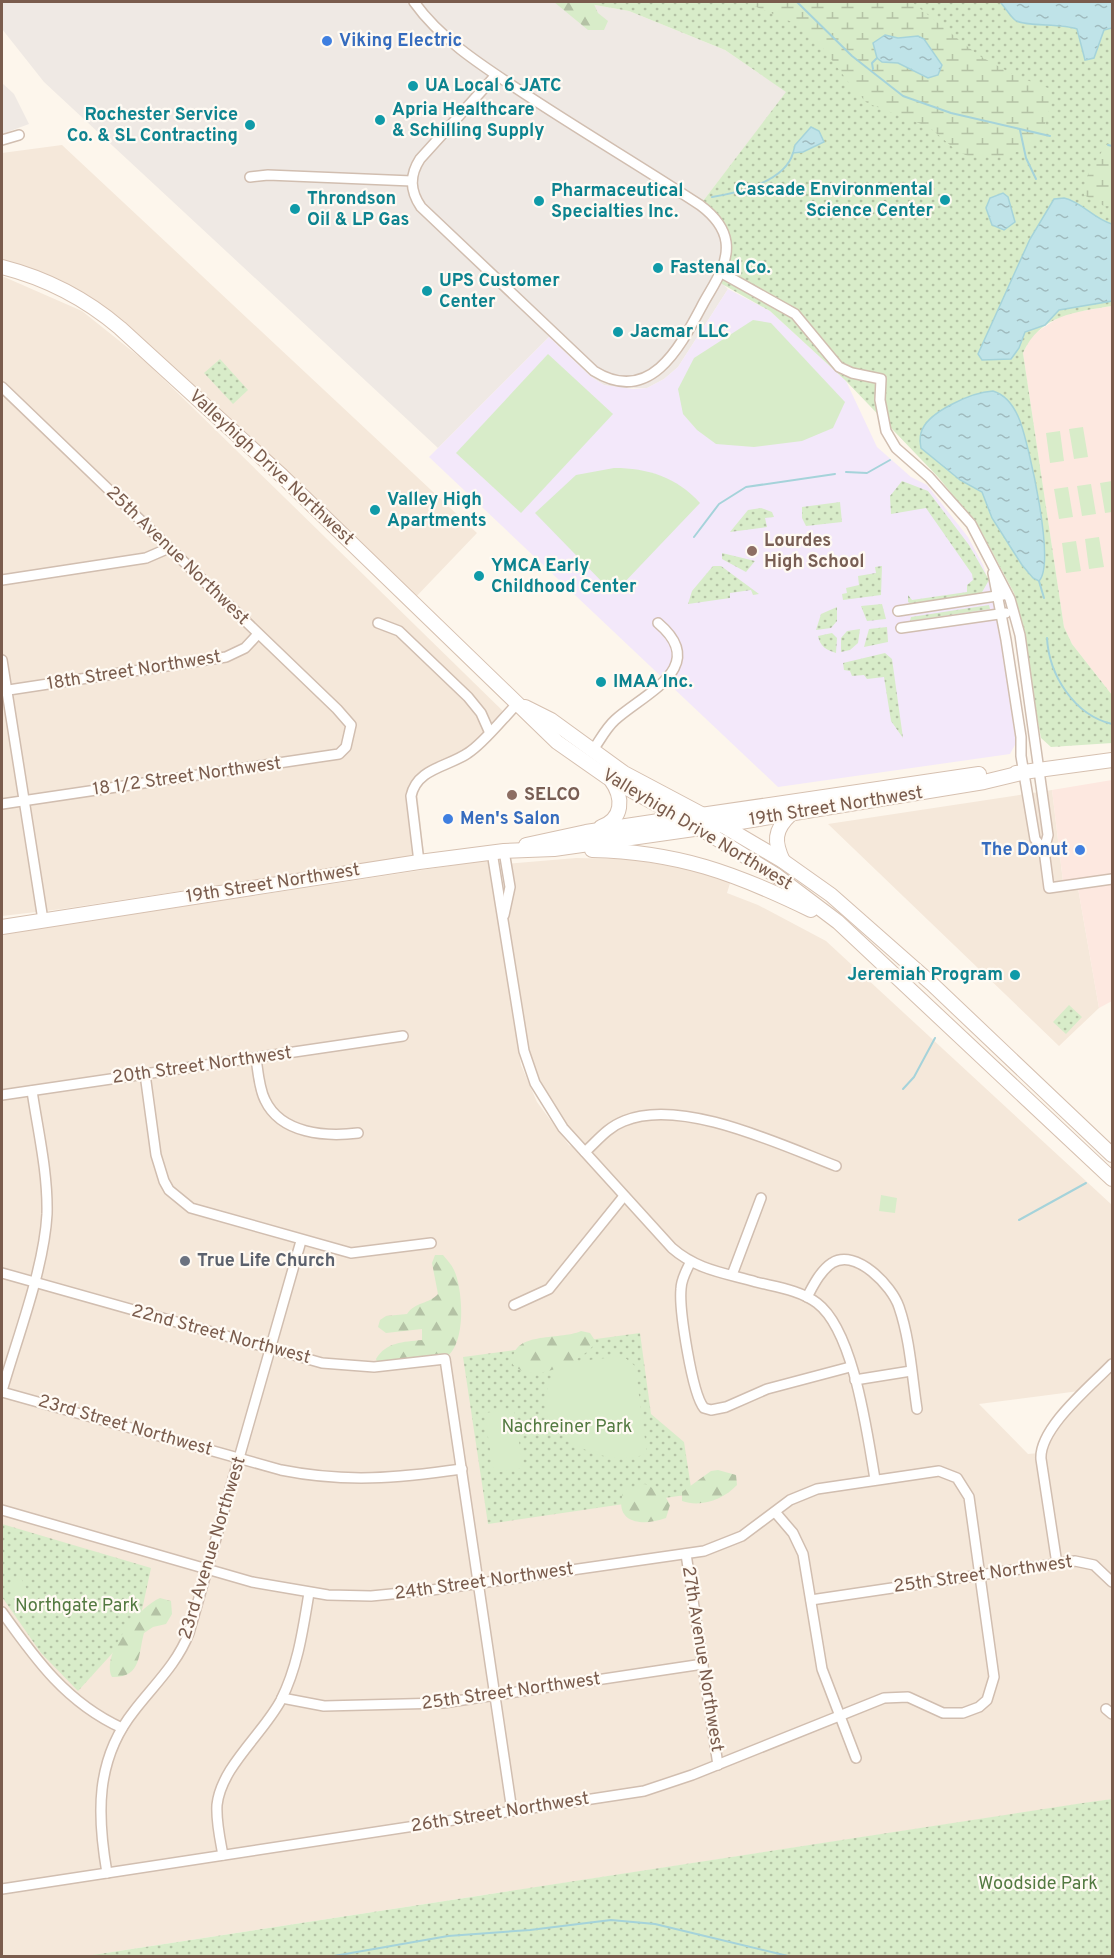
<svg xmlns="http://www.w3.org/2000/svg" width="1114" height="1958" viewBox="0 0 1114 1958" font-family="Overpass,sans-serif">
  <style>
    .residential { fill: #f5e8da; fill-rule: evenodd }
    .commercial { fill: #fde8e0 }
    .industrial { fill: #efe9e4 }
    .education { fill: #f3e8fa }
    .grass { fill: url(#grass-dots) }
    .forest { fill: url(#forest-firs) }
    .wetland { fill: url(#wetland-marsh) }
    .garden { fill: #d8ecc9 }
    .water { fill: url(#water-ripples); stroke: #a5d3da; stroke-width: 1.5 }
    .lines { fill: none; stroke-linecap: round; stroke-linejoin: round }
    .stream { stroke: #a5d3da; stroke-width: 2 }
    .minor-casing { stroke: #d1beb0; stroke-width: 12 }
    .secondary-casing { stroke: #d6c0b0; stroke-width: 16 }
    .minor { stroke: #fff; stroke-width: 9 }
    .secondary { stroke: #fff; stroke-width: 14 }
    .shop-dot { fill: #3f7fe0; stroke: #fffaf3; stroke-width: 2 }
    .culture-dot { fill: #0f9aa8; stroke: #fffaf3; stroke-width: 2 }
    .education-dot { fill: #8d6e63; stroke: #fffaf3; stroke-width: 2 }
    .worship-dot { fill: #6b7280; stroke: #fffaf3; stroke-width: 2 }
    .labels { text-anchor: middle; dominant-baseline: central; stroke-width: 4.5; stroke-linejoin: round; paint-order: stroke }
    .shop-label { font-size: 18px; font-weight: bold; fill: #366cbe; stroke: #fffaf3; text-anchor: start }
    .culture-label { font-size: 18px; font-weight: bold; fill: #0d838f; stroke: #fffaf3; text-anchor: start }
    .street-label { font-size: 18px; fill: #7a5c4d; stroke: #fffaf3 }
    .education-label { font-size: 18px; font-weight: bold; fill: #785e54; stroke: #fffaf3; text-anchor: start }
    .worship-label { font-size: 18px; font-weight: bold; fill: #5b616d; stroke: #fffaf3; text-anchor: start }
    .park-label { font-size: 18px; fill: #537a41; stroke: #fffaf3 }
  </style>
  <defs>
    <pattern id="grass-dots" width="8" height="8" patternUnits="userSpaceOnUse" patternTransform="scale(1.5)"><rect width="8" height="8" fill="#d8ecc9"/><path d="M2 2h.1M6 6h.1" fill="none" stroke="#b4c2a5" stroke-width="1.8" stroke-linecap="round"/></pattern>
    <pattern id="forest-firs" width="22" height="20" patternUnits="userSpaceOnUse" patternTransform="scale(1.5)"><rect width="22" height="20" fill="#d8ecc9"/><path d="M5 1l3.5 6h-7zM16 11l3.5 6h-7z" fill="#b4c2a5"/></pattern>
    <pattern id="wetland-marsh" width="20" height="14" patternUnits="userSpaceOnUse" patternTransform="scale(1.5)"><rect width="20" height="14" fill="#d8ecc9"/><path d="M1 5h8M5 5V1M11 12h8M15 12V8" fill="none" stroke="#b4c2a5"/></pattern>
    <pattern id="water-ripples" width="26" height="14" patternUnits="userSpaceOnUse" patternTransform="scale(1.5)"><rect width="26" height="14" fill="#bfe3e8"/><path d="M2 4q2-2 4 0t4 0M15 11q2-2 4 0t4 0" fill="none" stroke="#a0bbbe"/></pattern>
  </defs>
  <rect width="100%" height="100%" fill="#fdf6ec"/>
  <g class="residential">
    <polygon points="62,145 477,533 412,601 103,314 2,267 2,153"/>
    <polygon points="2,276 82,311 147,363 508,716 497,729 433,772 417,791 424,854 62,909 2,916"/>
    <polygon points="1052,790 1064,890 1078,888 1099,1008 1059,1046 828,824"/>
    <path d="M 576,858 L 627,859 L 672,866 L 731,880 L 727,893 L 758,905 L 826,941 L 1112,1205 L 1112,1799 L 86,1956 L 2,1956 L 2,934 L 488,860 L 521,1065 L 537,1102 L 569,1145 L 583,1151 L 535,1083 L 503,918 L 508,904 L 506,864 ZM 1087,1390 L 1042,1444 L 1040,1453 L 1028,1454 L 979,1404 Z"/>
  </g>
  <g class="commercial">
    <polygon points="1112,306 1112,695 1072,644 1064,627 1023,353 1031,336 1064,314"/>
    <polygon points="1112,780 1112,1001 1099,1008 1078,888 1064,890 1052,790"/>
  </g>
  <g class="industrial">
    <polygon points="2,2 578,2 629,11 725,50 787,92 700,205 725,238 722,283 728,289 678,367 664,379 647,388 619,388 604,385 590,376 549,337 438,448 44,82 2,29"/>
    <polygon points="2,83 14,94 29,124 2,134"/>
  </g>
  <polygon class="education" points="728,289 770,311 846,381 877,447 911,477 927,485 968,537 983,565 990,586 1000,634 1016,743 1010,754 778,787 429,457 549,337 590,376 604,385 633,389 647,388 664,379 678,367"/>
  <g class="grass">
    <path d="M 578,2 L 1112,2 L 1112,306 C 1075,312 1040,315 1023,353 L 1064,627 L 1072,644 L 1112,695 L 1112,743 L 1051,747 L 1041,738 L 1014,593 L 980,529 L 939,478 L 846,381 L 770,311 L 722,284 L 720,272 L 725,238 L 700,205 L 786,92 L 725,50 L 629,11 Z"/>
    <polygon points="220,359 248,390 233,404 204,373"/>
    <polygon points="902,481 928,491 969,545 989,580 981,594 913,605 908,602 908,595 912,600 967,592 967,585 973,580 972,574 926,508 891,514 890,496"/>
    <polygon points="840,502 842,522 806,526 802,518 802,507"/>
    <polygon points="761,508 772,512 774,517 765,518 767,527 730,532 748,510"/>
    <polygon points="722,553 755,561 746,572 722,559"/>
    <polygon points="713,566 721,566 759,594 753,595 751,590 730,593 730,598 688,604 692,591"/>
    <polygon points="882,566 881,595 843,600 842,594 847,593 846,588 859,585 858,576 876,573 875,567"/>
    <polygon points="882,604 886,619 867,621 861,606"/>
    <polygon points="989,605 990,609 910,621 911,617"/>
    <polygon points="837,607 837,621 831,628 816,630 821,614"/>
    <polygon points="887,627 888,642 864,647 869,629"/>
    <polygon points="860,629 858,643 850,650 841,652 841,638 847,631"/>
    <path d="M 832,633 L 837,638 L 836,653 C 826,650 820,646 818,636 Z"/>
    <polygon points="885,653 892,659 903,738 891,721 884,677 867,679 864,675 852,676 850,671 844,670 843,663"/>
    <polygon points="1069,1005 1082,1017 1066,1034 1053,1022"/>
    <polygon points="640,1333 651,1414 684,1442 692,1494 488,1524 463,1357"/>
    <polygon points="2,1524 151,1568 139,1624 78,1691 41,1653 2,1597"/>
    <polygon points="1112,1799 1112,1956 86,1956 1083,1803"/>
  </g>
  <g class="forest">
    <polygon points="554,2 593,2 598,13 608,21 604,30 588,30"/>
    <path d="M 435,1255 L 443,1255 C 447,1260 452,1265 454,1270 C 463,1289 467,1345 445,1358 C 430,1366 414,1358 397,1370 L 379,1368 L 376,1359 C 386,1342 403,1342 422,1340 L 422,1329 L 386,1333 L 378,1327 L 380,1320 L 386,1316 L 407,1314 C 415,1302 429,1304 438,1294 L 432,1263 Z"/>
    <path d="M 581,1331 L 590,1333 L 596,1342 C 584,1360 547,1377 525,1372 C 521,1371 516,1367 513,1365 C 509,1330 559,1341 581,1331 Z"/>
    <path d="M 718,1470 L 736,1475 L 737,1485 C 724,1499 701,1508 682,1501 L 682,1492 L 711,1471 Z"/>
    <path d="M 645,1484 L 664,1494 L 670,1505 L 666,1518 C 641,1527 612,1523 624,1490 Z"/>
    <path d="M 160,1598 L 171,1601 L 172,1614 L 166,1624 L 153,1627 L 144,1633 C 138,1654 142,1678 112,1677 C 101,1653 139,1607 160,1598 Z"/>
  </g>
  <g class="wetland">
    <polygon points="745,2 912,2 978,55 1016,76 1048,88 1053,97 1042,134 1033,145 1007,156 970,157 957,151 929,127 867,103 852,87 817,40 801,26"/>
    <path d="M 1112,131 L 1112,207 L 1104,206 L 1084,195 C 1083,168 1105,155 1112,131 Z"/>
  </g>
  <g class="garden">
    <polygon points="753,320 771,323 845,402 833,428 802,441 754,447 716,444 697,430 683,414 678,389 694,358"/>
    <polygon points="548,354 613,414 521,513 456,453"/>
    <polygon points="1083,427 1088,457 1074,459 1069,429"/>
    <polygon points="1060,431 1064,461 1050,463 1046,433"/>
    <path d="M 614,468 C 648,468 676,477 700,503 L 620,587 L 608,588 L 535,513 L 576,475 Z"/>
    <polygon points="1112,481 1112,512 1105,513 1100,483"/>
    <polygon points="1091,484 1096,514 1082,516 1077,486"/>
    <polygon points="1068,487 1073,517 1059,519 1054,489"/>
    <polygon points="1099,537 1104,567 1089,569 1085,539"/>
    <polygon points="1076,541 1081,571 1066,573 1062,543"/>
    <polygon points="881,1195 897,1198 895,1213 879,1211"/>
    <path d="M 623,1356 L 635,1366 L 647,1454 C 640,1456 632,1458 624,1458 C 596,1459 546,1438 545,1404 C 545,1392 552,1376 555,1364 Z"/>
    <polygon points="514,1409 523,1468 494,1473 484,1413"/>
    <polygon points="21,1578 32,1600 19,1607 8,1585"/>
  </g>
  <g class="water">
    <path d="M 1000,2 L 1112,2 L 1112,28 L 1104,30 L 1094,58 L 1085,60 L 1077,29 C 1061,23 1024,27 1015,20 C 1010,16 1005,7 1000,2 Z"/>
    <polygon points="885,35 898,38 918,36 924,39 942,65 938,75 928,78 898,63 882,62 877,58 873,43"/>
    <polygon points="811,127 819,131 824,142 803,152 793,153 795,145"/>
    <polygon points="1003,193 1008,197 1015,222 1004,230 992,225 986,208 990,198"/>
    <path d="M 1064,198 C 1082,202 1094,219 1112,224 L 1112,301 L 1059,310 L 1045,325 L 1025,332 L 1019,348 L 1011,359 L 982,360 L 978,354 L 1030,239 L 1054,199 Z"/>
    <path d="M 993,391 C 1006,395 1015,408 1020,421 C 1029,446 1056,563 1039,581 L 1033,578 L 1022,565 L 992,518 L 982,492 L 960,480 L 921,448 C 920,443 920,437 921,433 C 926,412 973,392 993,391 Z"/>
  </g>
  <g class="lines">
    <g class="stream">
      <polyline points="797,2 852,56 903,96 951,113 1050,136"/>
      <polyline points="873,69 872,63 877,58"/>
      <polyline points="1020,130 1026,158 1036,179"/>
      <polyline points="1108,145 1112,146"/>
      <path d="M 712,197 C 737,193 785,182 793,153"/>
      <polyline points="846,472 867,473 890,460"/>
      <polyline points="694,537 719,504 746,487 835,474"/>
      <polyline points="1039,581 1044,598"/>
      <path d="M 1047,638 C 1049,675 1074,715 1112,724"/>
      <polyline points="903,1089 914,1077 935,1038"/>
      <polyline points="1019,1220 1086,1183"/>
      <polyline points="334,1956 448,1936 530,1930 611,1920 655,1924 788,1956"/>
    </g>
    <g class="minor-casing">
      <g id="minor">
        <path d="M 414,2 C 441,40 484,67 522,92 C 581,131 642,167 700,205 C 712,214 724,227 726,242 C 729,264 714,284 704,302 C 682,343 652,407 594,371 L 421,207 C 410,191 409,176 420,159 L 496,75"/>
        <polyline points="2,140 19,135"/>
        <polyline points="250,177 268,175 412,181"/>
        <polyline points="720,272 795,314 839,367 852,373 881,379 880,400 886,431 896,448 929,477 971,524 1010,599 1020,635 1048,835 1044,850 1049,888 1112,879"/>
        <polyline points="2,387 337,709 351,725 346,747 339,754 2,804"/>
        <polyline points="993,573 1006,640 1021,737 1021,756 1035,839 1044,850"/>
        <polyline points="2,580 146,558 169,548"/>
        <polyline points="898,611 1003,595"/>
        <polyline points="378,623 399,631 468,697 481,713 489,731"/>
        <polyline points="901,628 1006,613"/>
        <polyline points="2,660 43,920"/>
        <polyline points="2,691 226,657 245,648 258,634"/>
        <path d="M 593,750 C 600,740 606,728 615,720 C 645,693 710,667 658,623"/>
        <path d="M 492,852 L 524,1051 L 535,1083 L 563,1128 L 672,1248 C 697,1270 725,1273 756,1282 C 776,1287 800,1290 817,1303 C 854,1331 867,1433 875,1479"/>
        <path d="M 419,862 L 411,796 C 417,768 448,767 468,753 C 483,744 504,717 518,703"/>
        <polyline points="504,915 510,887 504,851"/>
        <path d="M 256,1058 C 258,1072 259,1088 265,1100 C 281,1134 326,1137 358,1133"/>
        <polyline points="145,1074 156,1155 164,1181 169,1190 191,1208 351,1253 431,1243"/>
        <polyline points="2,1095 403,1036"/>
        <path d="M 585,1152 C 597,1141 608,1127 624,1121 C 681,1097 781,1145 836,1166"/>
        <path d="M 690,1263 C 686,1271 681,1280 681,1289 C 679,1309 692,1394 704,1408 L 711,1410 L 726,1407 L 767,1389 L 850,1367"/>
        <polyline points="2,1273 322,1363 374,1367 445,1359 512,1811"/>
        <polyline points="732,1275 761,1198"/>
        <path d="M 807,1297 C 813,1286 820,1271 832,1263 C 856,1248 892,1286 899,1307 C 910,1339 912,1376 917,1409"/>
        <polyline points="514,1305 549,1289 624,1196"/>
        <polyline points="855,1380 911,1371"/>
        <path d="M 2,1391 C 17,1338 44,1269 47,1214 C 48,1173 38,1131 32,1091"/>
        <path d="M 2,1392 L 281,1470 C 346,1483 398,1478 462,1469"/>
        <polyline points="2,1510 252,1582 328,1595 371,1596 432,1590 704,1551 742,1536 790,1500 817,1489 939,1471 957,1478 969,1497 994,1677 987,1700 979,1707 963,1713 943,1713 908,1697 884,1698 692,1775 644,1791 2,1889"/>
        <polyline points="775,1512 793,1533 803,1554 822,1669 856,1758"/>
        <polyline points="686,1554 718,1765"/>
        <path d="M 1057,1564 L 1041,1459 C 1039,1428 1091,1386 1112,1364"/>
        <polyline points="811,1600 1075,1561 1094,1565 1112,1582"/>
        <path d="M 2,1612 C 36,1660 67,1703 122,1728"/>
        <polyline points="282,1698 324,1706 443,1703 703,1664"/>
        <polyline points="1106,1709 1112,1714"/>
        <path d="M 223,1855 C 220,1839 216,1822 217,1805 C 221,1767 263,1734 281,1700 C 298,1666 303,1629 309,1593"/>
        <path d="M 107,1873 C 97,1815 95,1760 134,1711 C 154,1685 177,1664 189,1633 L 301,1241"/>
      </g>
    </g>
    <g class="secondary-casing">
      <g id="secondary">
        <path d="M 2,267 C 45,278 86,299 120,328 L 282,476 L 557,742 L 607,777 L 698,827 L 777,876 L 838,922 L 1112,1179"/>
        <polyline points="525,707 551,720 624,773 722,825 783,861 831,895 932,984 1112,1155"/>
        <polyline points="1016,773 1112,760"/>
        <polyline points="701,815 979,774"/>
        <path d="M 601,827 C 623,819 624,798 611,780"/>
        <polyline points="526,845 586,832 679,818"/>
        <path d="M 592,850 C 678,852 735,873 811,910"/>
        <path d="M 783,861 C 774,842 774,830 790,815"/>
        <polyline points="2,927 419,862 504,851 554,849 722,825 984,782 1025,772"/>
      </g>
    </g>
    <use href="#minor" class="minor"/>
    <use href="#secondary" class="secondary"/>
  </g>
  <g class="shop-dot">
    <circle cx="327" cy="41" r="6"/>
    <circle cx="448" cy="819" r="6"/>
    <circle cx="1080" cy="850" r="6"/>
  </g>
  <g class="culture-dot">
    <circle cx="413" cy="86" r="6"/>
    <circle cx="380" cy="120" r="6"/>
    <circle cx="250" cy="125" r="6"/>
    <circle cx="945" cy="200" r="6"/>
    <circle cx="539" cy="201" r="6"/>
    <circle cx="295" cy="209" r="6"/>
    <circle cx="658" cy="268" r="6"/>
    <circle cx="427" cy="291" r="6"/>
    <circle cx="618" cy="332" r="6"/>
    <circle cx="375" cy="510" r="6"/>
    <circle cx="479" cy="576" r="6"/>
    <circle cx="601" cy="682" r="6"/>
    <circle cx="1015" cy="975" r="6"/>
  </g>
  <g class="education-dot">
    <circle cx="752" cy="551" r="6"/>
    <circle cx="512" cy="795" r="6"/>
  </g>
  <circle class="worship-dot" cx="185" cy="1261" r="6"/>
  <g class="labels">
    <g class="shop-label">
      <text x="339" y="41">Viking Electric</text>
      <text x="460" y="819">Men's Salon</text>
      <text x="1068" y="850" text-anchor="end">The Donut</text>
    </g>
    <g class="culture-label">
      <text x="425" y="86">UA Local 6 JATC</text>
      <text x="392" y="110">Apria Healthcare<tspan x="392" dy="21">&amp; Schilling Supply</tspan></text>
      <text x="238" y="115" text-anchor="end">Rochester Service<tspan x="238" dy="21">Co. &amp; SL Contracting</tspan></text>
      <text x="933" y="190" text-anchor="end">Cascade Environmental<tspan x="933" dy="21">Science Center</tspan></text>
      <text x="551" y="191">Pharmaceutical<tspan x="551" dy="21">Specialties Inc.</tspan></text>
      <text x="307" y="199">Throndson<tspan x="307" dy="21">Oil &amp; LP Gas</tspan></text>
      <text x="670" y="268">Fastenal Co.</text>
      <text x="439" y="281">UPS Customer<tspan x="439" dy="21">Center</tspan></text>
      <text x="630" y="332">Jacmar LLC</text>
      <text x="387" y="500">Valley High<tspan x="387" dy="21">Apartments</tspan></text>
      <text x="491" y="566">YMCA Early<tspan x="491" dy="21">Childhood Center</tspan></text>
      <text x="613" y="682">IMAA Inc.</text>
      <text x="1003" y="975" text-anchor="end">Jeremiah Program</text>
    </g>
    <g class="street-label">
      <text transform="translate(271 468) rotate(43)">Valleyhigh Drive Northwest</text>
      <text transform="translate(177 556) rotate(44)">25th Avenue Northwest</text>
      <text transform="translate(134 671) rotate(-9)">18th Street Northwest</text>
      <text transform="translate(187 777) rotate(-8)">18 1/2 Street Northwest</text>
      <text transform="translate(836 807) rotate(-9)">19th Street Northwest</text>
      <text transform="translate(697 830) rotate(31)">Valleyhigh Drive Northwest</text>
      <text transform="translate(273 884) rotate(-9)">19th Street Northwest</text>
      <text transform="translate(202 1066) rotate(-8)">20th Street Northwest</text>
      <text transform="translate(221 1335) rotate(15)">22nd Street Northwest</text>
      <text transform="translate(125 1426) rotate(16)">23rd Street Northwest</text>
      <text transform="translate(213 1548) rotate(-73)">23rd Avenue Northwest</text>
      <text transform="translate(983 1575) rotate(-8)">25th Street Northwest</text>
      <text transform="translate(484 1582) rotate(-8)">24th Street Northwest</text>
      <text transform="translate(702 1659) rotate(81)">27th Avenue Northwest</text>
      <text transform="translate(511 1692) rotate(-8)">25th Street Northwest</text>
      <text transform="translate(500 1813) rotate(-9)">26th Street Northwest</text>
    </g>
    <g class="education-label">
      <text x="764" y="541">Lourdes<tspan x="764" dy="21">High School</tspan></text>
      <text x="524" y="795">SELCO</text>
    </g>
    <g class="worship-label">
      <text x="197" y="1261">True Life Church</text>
    </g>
    <g class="park-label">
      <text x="567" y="1427">Nachreiner Park</text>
      <text x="77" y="1606">Northgate Park</text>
      <text x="1038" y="1884">Woodside Park</text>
    </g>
  </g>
  <rect width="1114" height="1958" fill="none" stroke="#7a5c4d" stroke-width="6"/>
</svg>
